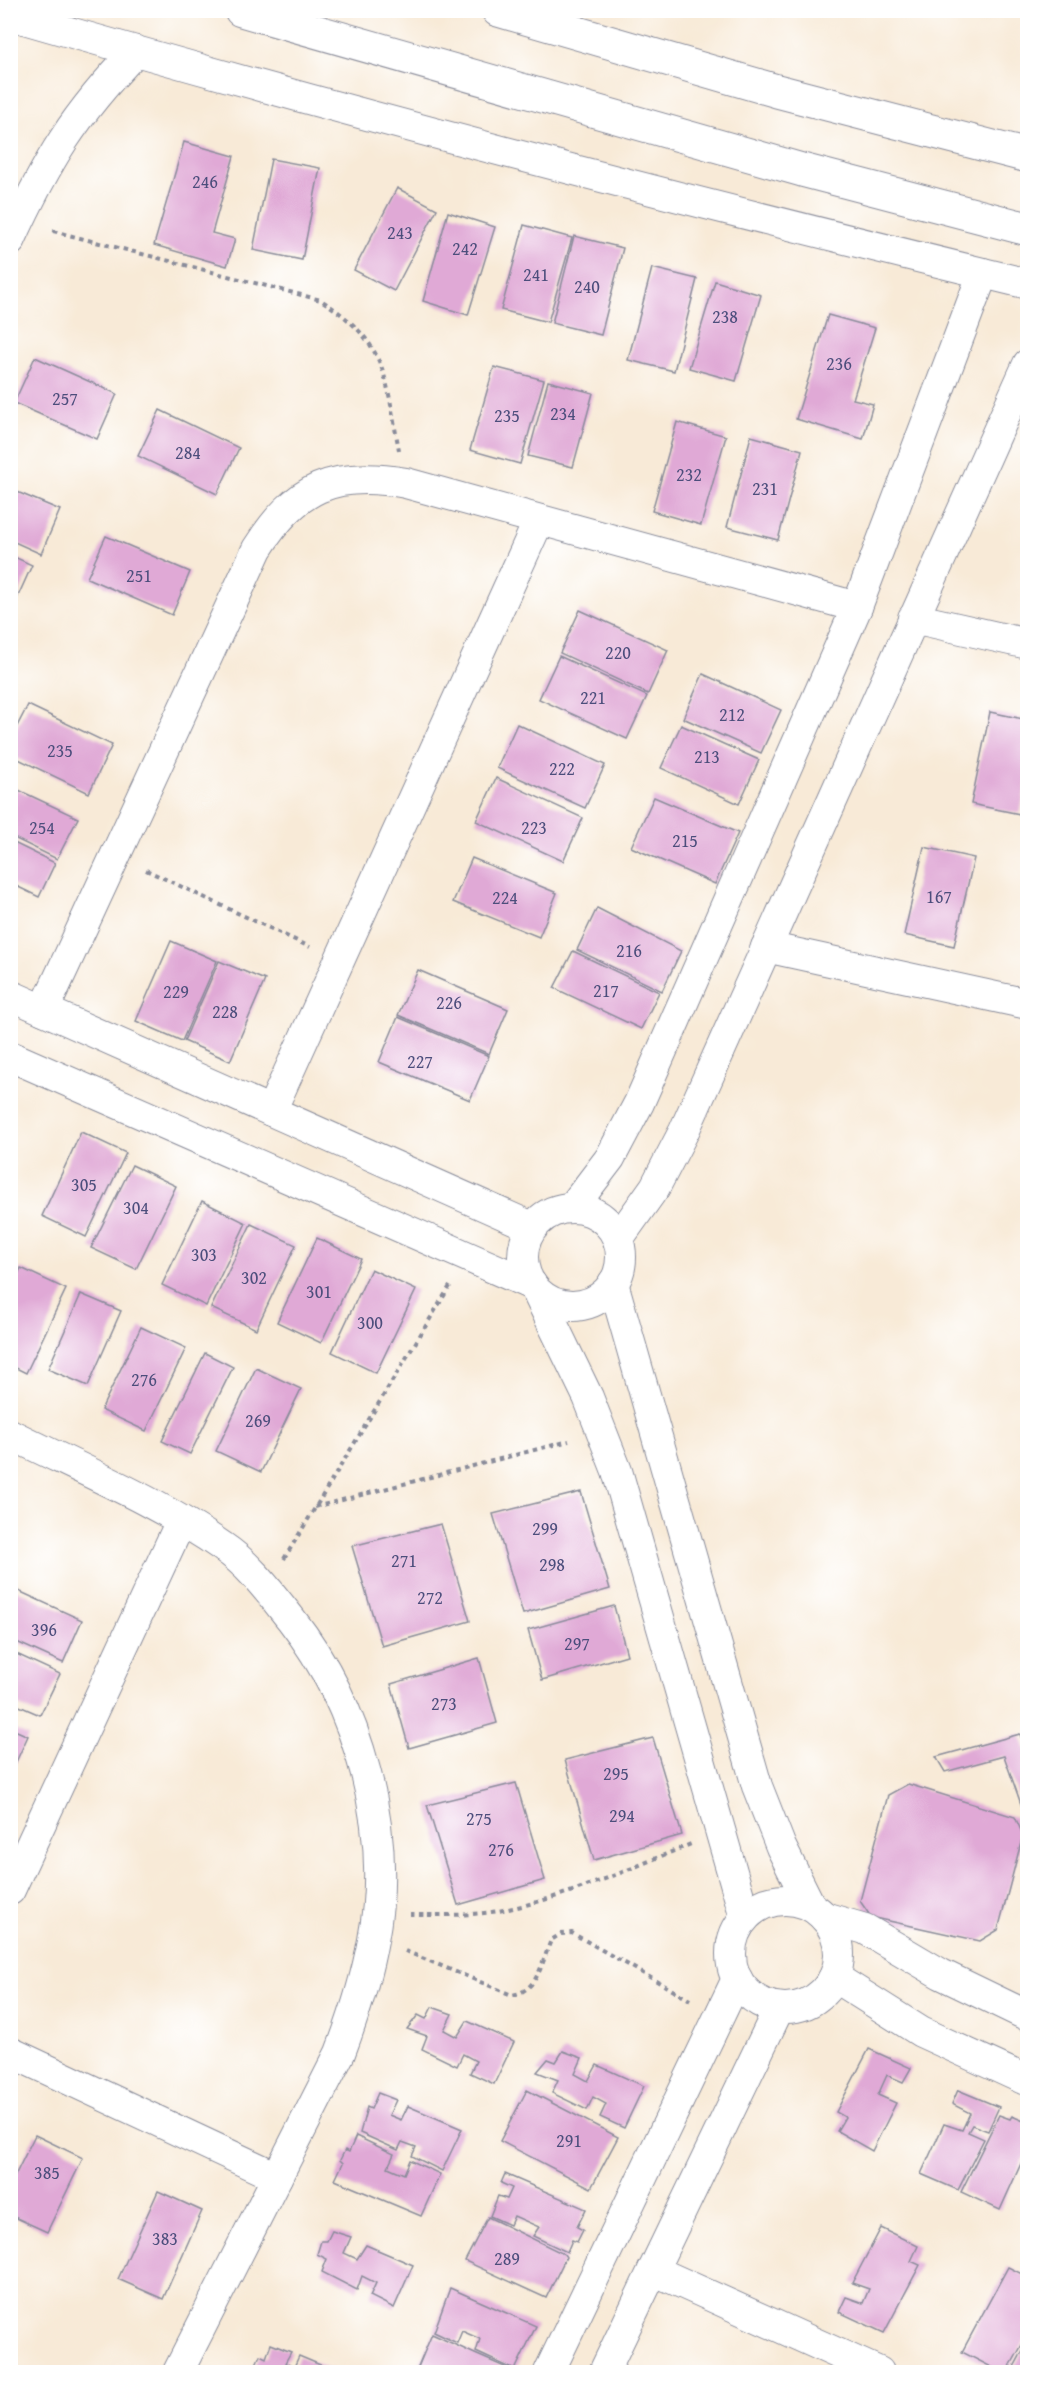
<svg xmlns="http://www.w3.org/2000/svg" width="1038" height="2383" viewBox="0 0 1038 2383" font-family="'Gentium Book Plus',serif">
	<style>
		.building { fill: #e0a9d6 }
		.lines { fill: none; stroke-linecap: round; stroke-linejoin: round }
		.minor-casing { stroke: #8a8c9a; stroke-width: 32 }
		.tertiary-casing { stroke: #8a8c9a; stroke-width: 35 }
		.path { stroke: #8a8c9a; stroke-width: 4; stroke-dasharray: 4.5 4.5; stroke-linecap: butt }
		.minor { stroke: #fff; stroke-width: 30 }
		.tertiary { stroke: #fff; stroke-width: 33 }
		.labels { text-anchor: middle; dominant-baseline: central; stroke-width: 6; stroke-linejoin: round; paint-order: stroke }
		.number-label { font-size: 18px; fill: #4c4e7c }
	</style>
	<rect width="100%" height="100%" fill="#fff"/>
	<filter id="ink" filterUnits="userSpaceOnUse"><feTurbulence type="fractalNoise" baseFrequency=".0167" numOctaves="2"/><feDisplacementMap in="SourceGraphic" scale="12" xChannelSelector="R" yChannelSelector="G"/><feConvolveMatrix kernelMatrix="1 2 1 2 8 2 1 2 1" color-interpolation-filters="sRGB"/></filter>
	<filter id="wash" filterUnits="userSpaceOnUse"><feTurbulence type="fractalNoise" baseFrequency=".008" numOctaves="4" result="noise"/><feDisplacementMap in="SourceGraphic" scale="24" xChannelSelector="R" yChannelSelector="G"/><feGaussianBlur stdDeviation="1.35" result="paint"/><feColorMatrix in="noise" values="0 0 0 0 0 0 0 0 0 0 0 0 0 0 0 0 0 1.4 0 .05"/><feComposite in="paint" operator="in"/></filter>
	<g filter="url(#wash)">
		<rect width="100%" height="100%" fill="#f8ead7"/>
		<g id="blocks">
			<g class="building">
				<polygon points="184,142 234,156 212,233 235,239 227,266 154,245"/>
				<polygon points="271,159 320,168 302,260 253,250"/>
				<polygon points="397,188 437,209 394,291 354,270"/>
				<polygon points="448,212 495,227 468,315 423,301"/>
				<polygon points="524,225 572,238 548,322 501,310"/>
				<polygon points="574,236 623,248 601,335 552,323"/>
				<polygon points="652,268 697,279 674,371 628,360"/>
				<polygon points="715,281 761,295 736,381 689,368"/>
				<polygon points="828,315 875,328 853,399 873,404 863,439 796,419"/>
				<polygon points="35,357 117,394 97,439 14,403"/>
				<polygon points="494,367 544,380 520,464 470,450"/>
				<polygon points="548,381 593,393 573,467 528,456"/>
				<polygon points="160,410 239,448 217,494 138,456"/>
				<polygon points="677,422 726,436 701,525 652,511"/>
				<polygon points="751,436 802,450 778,540 727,527"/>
				<polygon points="10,489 60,510 41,554 10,540"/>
				<polygon points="106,536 190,572 172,615 87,578"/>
				<polygon points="10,555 32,565 14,605 10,603"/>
				<polygon points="580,610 668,650 648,694 560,653"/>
				<polygon points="559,656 647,696 627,739 539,699"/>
				<polygon points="703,674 781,710 761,753 683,718"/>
				<polygon points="28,705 112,745 89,793 10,755 10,740"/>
				<polygon points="990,712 1028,720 1028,775 1020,814 971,804"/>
				<polygon points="517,724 605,765 585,808 497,768"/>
				<polygon points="681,725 759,760 739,804 661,768"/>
				<polygon points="496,778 583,818 563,861 476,821"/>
				<polygon points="10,786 78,818 57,859 10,836"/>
				<polygon points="654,797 738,833 715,884 631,847"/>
				<polygon points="10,841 55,863 39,897 10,883"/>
				<polygon points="924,847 974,858 954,946 904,935"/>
				<polygon points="472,858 557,893 539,937 453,902"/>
				<polygon points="597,908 681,951 662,991 577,950"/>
				<polygon points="171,941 217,961 182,1041 136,1021"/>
				<polygon points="573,951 659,992 641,1029 554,988"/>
				<polygon points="219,961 265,980 230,1061 184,1041"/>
				<polygon points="418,970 508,1009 489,1054 398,1015"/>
				<polygon points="398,1017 489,1056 470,1100 379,1062"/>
				<polygon points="81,1132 126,1153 86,1237 42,1216"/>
				<polygon points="132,1165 176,1186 136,1269 91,1248"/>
				<polygon points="202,1201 246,1223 206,1306 162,1285"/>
				<polygon points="251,1224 296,1245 256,1329 211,1308"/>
				<polygon points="317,1238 361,1259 321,1343 277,1322"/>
				<polygon points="21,1268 66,1289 26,1373 10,1365 10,1291"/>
				<polygon points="371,1269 416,1290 376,1373 332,1352"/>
				<polygon points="81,1294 121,1311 88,1386 48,1369"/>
				<polygon points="141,1327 186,1348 146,1431 101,1410"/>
				<polygon points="205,1353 233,1367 190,1454 162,1441"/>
				<polygon points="256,1368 301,1389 261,1472 216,1451"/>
				<polygon points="581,1492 610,1589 523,1614 493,1514"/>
				<polygon points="441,1524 470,1621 382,1646 352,1546"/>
				<polygon points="10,1587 82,1620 63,1663 10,1639"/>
				<polygon points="614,1606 627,1655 542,1680 528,1630"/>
				<polygon points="10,1651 60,1674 40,1715 10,1702"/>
				<polygon points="479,1658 497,1723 409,1748 391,1684"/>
				<polygon points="10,1728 28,1736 10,1775"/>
				<polygon points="1020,1734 1028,1755 1027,1821 1004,1756 945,1772 936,1757"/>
				<polygon points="653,1738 682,1835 594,1860 565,1760"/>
				<polygon points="516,1783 545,1880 458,1905 427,1805"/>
				<polygon points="908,1784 1015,1817 1023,1835 998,1930 980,1941 871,1917 860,1901 888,1795"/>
				<polygon points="432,2007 452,2014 444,2030 457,2037 467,2021 514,2042 494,2084 470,2073 476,2061 463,2054 457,2066 422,2049 427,2036 407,2029 418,2015 426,2019"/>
				<polygon points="869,2049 911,2068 903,2082 887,2075 878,2095 896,2103 872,2151 837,2131 845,2117 836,2112"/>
				<polygon points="563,2051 582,2058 575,2074 588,2081 597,2065 644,2086 624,2128 600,2117 606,2104 593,2097 587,2110 552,2093 558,2080 537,2072 548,2059 556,2062"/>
				<polygon points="527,2090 618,2137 591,2188 500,2141"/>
				<polygon points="958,2090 999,2107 988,2131 972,2125 968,2132 984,2139 958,2190 921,2174 944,2124 962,2130 970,2113 952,2104"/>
				<polygon points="378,2093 396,2100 389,2115 401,2120 408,2106 462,2129 442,2171 412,2156 416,2147 402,2142 398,2150 360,2133 367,2107 371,2109"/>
				<polygon points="999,2115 1010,2119 1012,2116 1026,2122 1025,2127 1028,2128 1028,2158 1024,2157 1000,2210 961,2192"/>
				<polygon points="35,2135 83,2158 47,2232 10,2215 10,2186"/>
				<polygon points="356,2136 394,2154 388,2167 404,2174 410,2160 440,2174 421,2216 335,2180 343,2163 340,2160 345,2150 349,2152"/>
				<polygon points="505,2174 586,2209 577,2227 583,2230 577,2242 572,2240 567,2252 533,2236 539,2227 514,2216 510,2225 490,2216 498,2196 507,2199 512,2188 501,2183"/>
				<polygon points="158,2191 202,2211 163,2299 118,2279"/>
				<polygon points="488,2217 564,2254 566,2257 546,2298 465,2261"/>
				<polygon points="881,2228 918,2246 911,2261 920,2265 884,2333 839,2312 846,2297 863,2303 869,2289 852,2283"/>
				<polygon points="332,2231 351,2237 344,2253 357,2259 366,2245 413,2265 394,2308 370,2296 376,2283 362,2276 357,2290 322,2272 327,2259 317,2254 321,2241 327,2241"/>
				<polygon points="1008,2267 1028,2277 1028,2334 1007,2372 1001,2372 962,2352"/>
				<polygon points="450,2288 536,2326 515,2370 476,2352 480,2339 462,2331 457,2343 434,2332"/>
				<polygon points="432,2334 475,2354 516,2372 416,2372"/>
				<polygon points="1028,2341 1028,2372 1020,2372 1013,2369"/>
				<polygon points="271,2344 291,2352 285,2363 294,2367 299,2356 337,2372 259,2372 254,2369 260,2355 266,2358"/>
			</g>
		</g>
	</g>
	<g filter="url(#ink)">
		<use href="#blocks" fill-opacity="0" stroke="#8a8c9a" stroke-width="1.5"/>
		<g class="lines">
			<defs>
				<g id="minor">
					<path d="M 10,15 C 348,113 686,201 1028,284"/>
					<path d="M 10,241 C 47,160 74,115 136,51"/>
					<polyline points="913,618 1028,644"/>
					<polyline points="766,947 1028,1004"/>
					<polyline points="10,995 532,1227"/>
					<path d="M 44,1010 L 257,549 C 296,487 333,470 406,483 L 857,607"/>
					<polyline points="10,1056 532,1285"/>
					<polyline points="271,1111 539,520"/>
					<polyline points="572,1208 610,1158 639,1103 857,607 983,273"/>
					<circle cx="572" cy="1257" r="49"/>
					<polyline points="618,1239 655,1187 684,1131 1028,364"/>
					<polyline points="613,1283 757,1786 781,1847 810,1905"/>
					<polyline points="539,1296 588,1397 617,1471 745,1917"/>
					<path d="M 10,1434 C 80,1469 159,1502 223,1547 C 250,1565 271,1594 291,1619 C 359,1706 394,1831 373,1940 C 366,1979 354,2016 340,2053 L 178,2372"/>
					<polyline points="10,1890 181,1521"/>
					<circle cx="785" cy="1954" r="54"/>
					<polyline points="824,1917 865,1929 941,1974 1028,2016"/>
					<polyline points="834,1977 921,2032 1028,2081"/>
					<polyline points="10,2052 277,2177"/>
					<polyline points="653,2270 879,2372"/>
					<polyline points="549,2372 737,1979"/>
					<polyline points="604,2372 779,2008"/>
				</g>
				<g id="tertiary">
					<polyline points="241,10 802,170 1028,229"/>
					<polyline points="498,10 777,91 1028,156"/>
				</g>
			</defs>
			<use href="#minor" class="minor-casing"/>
			<use href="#tertiary" class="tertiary-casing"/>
			<g class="path">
				<path d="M 53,231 L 321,300 C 389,344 385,377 399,450"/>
				<polyline points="146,870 310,947"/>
				<polyline points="315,1507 569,1441"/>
				<polyline points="284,1559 450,1286"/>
				<path d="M 410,1915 C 439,1915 469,1916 498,1911 C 565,1899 628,1869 691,1844"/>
				<path d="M 405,1951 L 512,1995 C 538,1991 542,1962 551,1940 L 561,1934 L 572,1933 L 690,2000"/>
			</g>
			<use href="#minor" class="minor"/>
			<use href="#tertiary" class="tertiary"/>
		</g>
	</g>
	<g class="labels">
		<g class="number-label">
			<text x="205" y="181">246</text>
			<text x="400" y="232">243</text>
			<text x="465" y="248">242</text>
			<text x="536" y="274">241</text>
			<text x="587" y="286">240</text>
			<text x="725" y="316">238</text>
			<text x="839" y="363">236</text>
			<text x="65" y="398">257</text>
			<text x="563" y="413">234</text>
			<text x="507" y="415">235</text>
			<text x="188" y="452">284</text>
			<text x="689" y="474">232</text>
			<text x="765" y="488">231</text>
			<text x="139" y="575">251</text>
			<text x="618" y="652">220</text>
			<text x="593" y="697">221</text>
			<text x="732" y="714">212</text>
			<text x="60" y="750">235</text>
			<text x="707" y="756">213</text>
			<text x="562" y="768">222</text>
			<text x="42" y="827">254</text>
			<text x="534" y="827">223</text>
			<text x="685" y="840">215</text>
			<text x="939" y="896">167</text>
			<text x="505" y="897">224</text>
			<text x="629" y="950">216</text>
			<text x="606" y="990">217</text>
			<text x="176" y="991">229</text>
			<text x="449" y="1002">226</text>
			<text x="225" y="1011">228</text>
			<text x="420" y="1061">227</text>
			<text x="84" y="1184">305</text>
			<text x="136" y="1207">304</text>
			<text x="204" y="1254">303</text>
			<text x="254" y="1277">302</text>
			<text x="319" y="1291">301</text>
			<text x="370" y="1322">300</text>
			<text x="144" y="1379">276</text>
			<text x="258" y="1420">269</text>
			<text x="545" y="1528">299</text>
			<text x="404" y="1560">271</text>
			<text x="552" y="1564">298</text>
			<text x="430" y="1597">272</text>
			<text x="44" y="1629">396</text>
			<text x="577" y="1643">297</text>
			<text x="444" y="1703">273</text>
			<text x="616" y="1773">295</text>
			<text x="622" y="1815">294</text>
			<text x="479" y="1818">275</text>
			<text x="501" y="1849">276</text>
			<text x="569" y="2140">291</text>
			<text x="47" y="2172">385</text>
			<text x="165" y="2238">383</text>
			<text x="507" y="2258">289</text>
		</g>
	</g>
	<rect width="1038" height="2383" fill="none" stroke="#fff" stroke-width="36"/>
</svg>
